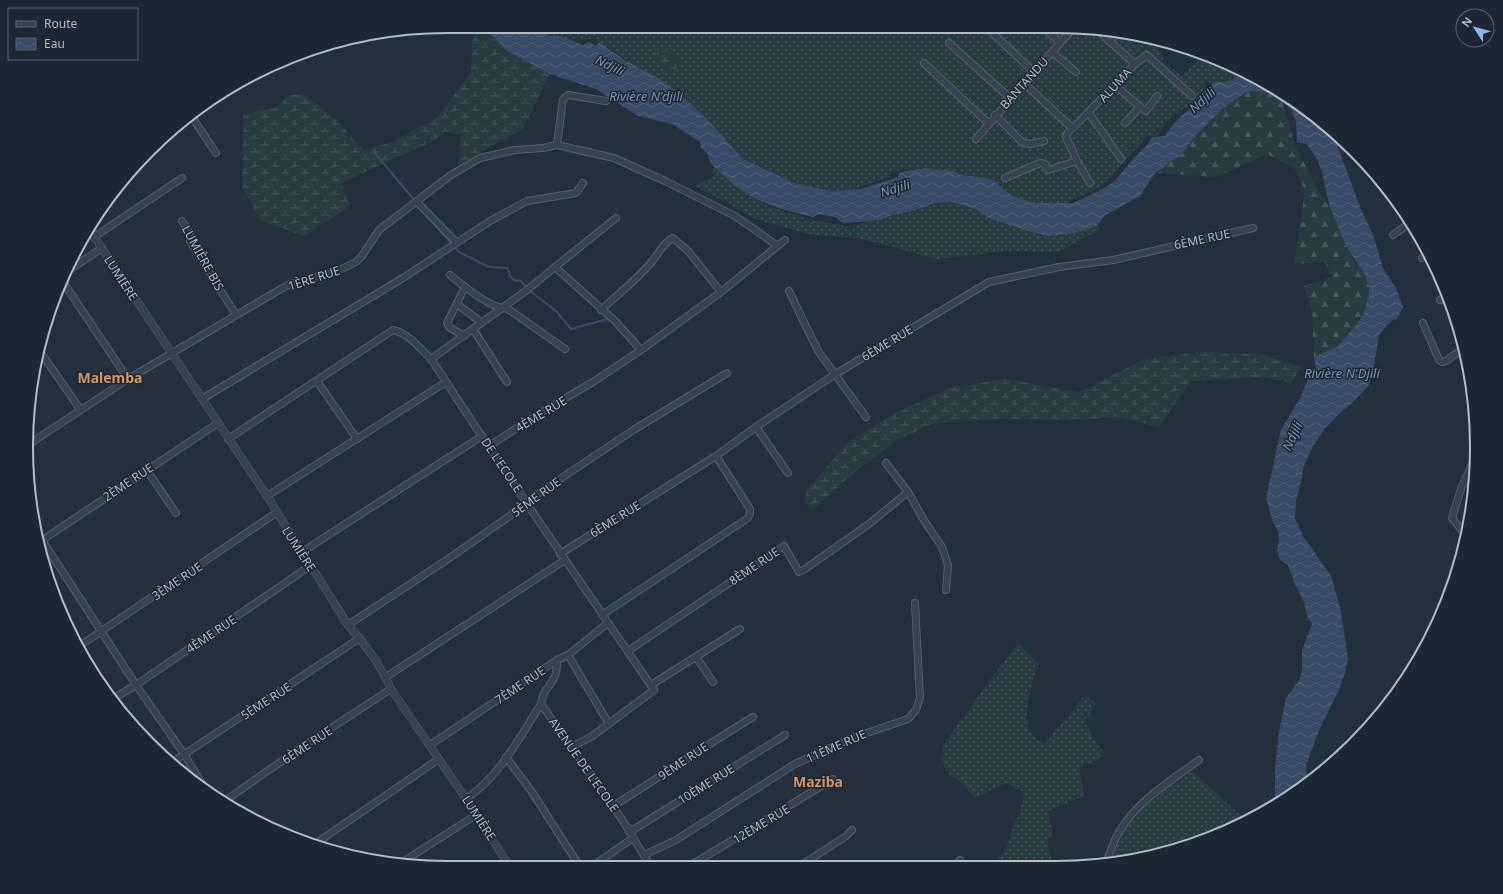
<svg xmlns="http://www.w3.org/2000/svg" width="1503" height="894" viewBox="0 0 1503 894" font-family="'Noto Sans',sans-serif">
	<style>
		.grass { fill: url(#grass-dots) }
		.forest { fill: url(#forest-firs) }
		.wetland { fill: url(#wetland-marsh) }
		.water { fill: url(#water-waves) }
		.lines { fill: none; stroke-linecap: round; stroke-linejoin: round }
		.stream { stroke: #394c67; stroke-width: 2 }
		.minor-casing { stroke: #565f6c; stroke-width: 8 }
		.tertiary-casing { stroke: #565f6c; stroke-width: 8 }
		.minor { stroke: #38414e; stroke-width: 6 }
		.tertiary { stroke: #38414e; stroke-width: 7 }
		.labels { text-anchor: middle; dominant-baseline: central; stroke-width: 3; stroke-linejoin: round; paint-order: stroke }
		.street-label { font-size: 12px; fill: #b4bcc9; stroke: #1d2633 }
		.water-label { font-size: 13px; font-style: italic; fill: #7c92b1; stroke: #1d2633 }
		.quarter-label { font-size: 14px; font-weight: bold; fill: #d59563; stroke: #1d2633 }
		.rim { fill: none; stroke: #b4bcc9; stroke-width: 2 }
	</style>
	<defs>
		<pattern id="grass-dots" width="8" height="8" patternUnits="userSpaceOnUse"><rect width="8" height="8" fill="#263c3f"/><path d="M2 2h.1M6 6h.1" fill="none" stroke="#435659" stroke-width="1.8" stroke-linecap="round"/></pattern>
		<pattern id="forest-firs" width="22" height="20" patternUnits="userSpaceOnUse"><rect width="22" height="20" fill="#263c3f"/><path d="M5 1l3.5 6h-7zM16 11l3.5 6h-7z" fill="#435659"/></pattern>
		<pattern id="wetland-marsh" width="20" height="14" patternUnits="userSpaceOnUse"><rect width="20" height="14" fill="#263c3f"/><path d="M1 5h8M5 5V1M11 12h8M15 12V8" fill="none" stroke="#435659"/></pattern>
		<pattern id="water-waves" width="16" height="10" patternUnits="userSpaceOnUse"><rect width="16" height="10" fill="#394c67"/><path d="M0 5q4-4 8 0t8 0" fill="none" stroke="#53647b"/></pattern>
	</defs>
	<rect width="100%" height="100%" fill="#242f3e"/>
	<g class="grass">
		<path d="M 1084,27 L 1156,41 L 1166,64 L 1182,76 L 1204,55 L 1236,71 L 1243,77 L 1219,84 L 1206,82 L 1205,86 L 1207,92 C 1198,105 1193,103 1181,110 C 1171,117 1164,126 1157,136 L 1145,137 L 1141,144 L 1125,160 L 1108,181 L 1092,191 L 1065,203 L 1025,203 L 927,169 C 915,167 903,169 891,173 L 890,177 L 854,189 L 824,191 L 786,184 L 757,170 L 631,68 L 624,58 L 595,39 L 566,42 L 544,36 L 525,29 Z"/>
		<polygon points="713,167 742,191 770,207 817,221 852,227 867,222 882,220 889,216 919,209 934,203 952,202 976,209 989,218 1006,224 1074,233 1097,226 1100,229 1059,252 1008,251 937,259 859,238 813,235 755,219 695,186 714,176"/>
		<path d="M 1018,643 L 1039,664 C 1032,678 1022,718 1030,732 C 1033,737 1040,741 1044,745 L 1085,695 L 1097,704 L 1085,720 L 1094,740 L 1105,754 L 1098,760 L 1079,768 L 1084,796 L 1048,811 L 1053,836 L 1047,839 L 1048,848 L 1054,867 L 1002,867 L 998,858 L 1006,849 L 1014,823 L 1020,813 L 1024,793 L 1007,783 L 975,798 L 960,781 L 949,774 L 942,762 L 943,745 L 987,684 Z"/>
		<polygon points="1188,768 1246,820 1165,854 1106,863 1118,833 1140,806"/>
	</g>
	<polygon class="forest" points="1259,91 1268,93 1282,100 1295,145 1320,194 1329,204 1346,246 1364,273 1369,286 1369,295 1363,315 1356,325 1338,346 1314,357 1312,311 1304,286 1332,277 1325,262 1294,264 1305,191 1295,169 1267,154 1217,177 1155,173 1181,155 1193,139 1221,110 1246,92"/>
	<g class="wetland">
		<polygon points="473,29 483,29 507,51 550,74 523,129 458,165 461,135 446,132 435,140 341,183 350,206 304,236 260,220 242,187 243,115 276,107 289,95 303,94 339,122 363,150 392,142 438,117 471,72"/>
		<polygon points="656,50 667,51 679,61 678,66 673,72 666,69 655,59"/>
		<polygon points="1200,352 1260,354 1301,367 1291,383 1265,377 1191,381 1159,427 1117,417 1077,420 1003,419 934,423 897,440 855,472 812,510 805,503 806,491 848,442 895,413 950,388 1004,379 1079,392 1145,359"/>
	</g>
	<path class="water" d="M 485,29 L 532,29 L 551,36 L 560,36 L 583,45 L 589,42 L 596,46 L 599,42 L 626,61 L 660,79 L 679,93 L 708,120 L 743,159 L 793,183 L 831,191 L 861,189 L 898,177 L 899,173 L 905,171 L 926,168 L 953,171 L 962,175 L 992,179 L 1009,194 L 1033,203 L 1073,203 L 1099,191 L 1115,181 L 1132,160 L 1148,144 L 1152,137 L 1165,136 C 1171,126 1179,117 1189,110 C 1201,103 1206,105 1214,92 L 1212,86 L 1213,82 L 1227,82 L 1244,74 L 1290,97 L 1332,131 L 1360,207 L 1373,235 L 1383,268 L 1396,288 L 1403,307 L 1397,319 L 1391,321 L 1379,335 L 1373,372 L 1369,385 L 1350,405 L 1341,412 L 1326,427 L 1313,446 L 1303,468 L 1302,478 L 1296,500 L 1295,518 L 1303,536 L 1331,576 L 1341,612 L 1348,659 L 1345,673 L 1338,692 L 1319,730 L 1306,765 L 1308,782 L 1275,805 L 1275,769 L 1279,732 L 1286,698 L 1300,679 L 1302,670 L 1302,650 L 1312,624 L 1307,616 L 1304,602 L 1295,584 L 1288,565 L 1280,560 L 1277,550 L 1279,540 L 1278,531 L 1273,522 L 1266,498 L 1281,430 L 1301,396 L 1310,373 L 1316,368 L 1314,357 L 1338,346 L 1356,325 L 1363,315 L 1369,295 L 1369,286 L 1364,273 L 1346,246 L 1329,204 L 1322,172 L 1317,159 L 1307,144 L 1297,142 L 1296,121 L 1291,110 L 1282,100 L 1268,93 L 1259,91 L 1246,92 L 1221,110 L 1193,139 L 1181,155 L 1155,173 L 1140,196 L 1104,216 L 1097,226 L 1074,233 L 1048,236 L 1024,230 L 989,218 L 976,209 L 952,202 L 934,203 L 919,209 L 889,216 L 882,220 L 846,223 L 841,222 L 835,217 L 819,214 L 813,217 C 789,212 761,204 741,190 C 735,186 730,181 724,176 C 716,169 709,164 707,153 L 701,148 L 700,142 L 672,124 L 638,116 L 596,89 L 550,74 L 507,51 Z"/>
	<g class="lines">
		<g class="stream">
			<polyline points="375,153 415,201"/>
			<polyline points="436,226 459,252 489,267 507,268 509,272 510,276 514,280 521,281 526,287"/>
			<polyline points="529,290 557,312 571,329 608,319"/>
		</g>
		<defs>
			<g id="minor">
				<polyline points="986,27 1034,72"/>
				<polyline points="1043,27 1060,43"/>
				<polyline points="1110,42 1116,33"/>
				<polyline points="949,43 1011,99"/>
				<polyline points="1187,50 1189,48"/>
				<polyline points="1052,52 1076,72"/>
				<polyline points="924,63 988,123"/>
				<polyline points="1135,64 1147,55 1192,96"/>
				<polyline points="1024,83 1072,128 1075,126 1135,64 1096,29"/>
				<polyline points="1115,85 1140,107 1125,123"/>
				<polyline points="1140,107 1146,111 1157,96"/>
				<polyline points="1089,113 1121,159"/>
				<polyline points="190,114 216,153"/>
				<polyline points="995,115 1023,143 1030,144 1044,141"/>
				<polyline points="1072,128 1067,134 1066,137 1077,161 1090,183"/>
				<polyline points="976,139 1074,27"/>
				<polyline points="557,145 563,99 568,95 606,101"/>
				<polyline points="1005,178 1040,163 1045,164 1046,168 1048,170 1077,161"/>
				<polyline points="417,202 457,243"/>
				<polyline points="616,218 555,267 615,321 641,350"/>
				<polyline points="182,221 190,233 190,241 236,315"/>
				<polyline points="1393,235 1411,222"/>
				<polyline points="94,237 182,178"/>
				<polyline points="1422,258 1428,254"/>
				<polyline points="68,271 102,248"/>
				<path d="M 450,275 C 461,284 482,301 496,306 C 502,308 504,307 511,311 L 565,349"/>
				<polyline points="63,282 128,379"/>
				<polyline points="789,291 818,351 866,417"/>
				<polyline points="1440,300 1448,295"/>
				<polyline points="457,304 482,323"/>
				<path d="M 601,310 C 617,295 635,281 649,265 C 657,257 663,242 673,238 L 688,251 L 721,292"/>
				<polyline points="1423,323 1439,360 1442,362 1446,361 1464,348"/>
				<polyline points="473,329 507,382"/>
				<polyline points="464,336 449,327 447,323 465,287"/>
				<polyline points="39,350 80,409"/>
				<polyline points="431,359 527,290 555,267"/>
				<polyline points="317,381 357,439"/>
				<polyline points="202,399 403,278 490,221 527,201 576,193 583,183"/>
				<polyline points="756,427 788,473"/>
				<polyline points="27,436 31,443"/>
				<path d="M 228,439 L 393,330 C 408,333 421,349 431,359 L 506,473 L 654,690 L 591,737 L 571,747"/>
				<polyline points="26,446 128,379 279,290 290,284 337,271 356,262 362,256 379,230 451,175 480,158 515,150 543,148 557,145 614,158 665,181 735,216 778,246"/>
				<polyline points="489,446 540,413 593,382 641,350 721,292 785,240"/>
				<polyline points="886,463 908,492 925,522 942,547 948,565 946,590"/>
				<polyline points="146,469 176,513"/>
				<polyline points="267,496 446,382"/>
				<polyline points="1467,537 1452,518 1461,489 1476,456"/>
				<polyline points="42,540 136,685 184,754 207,792"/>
				<polyline points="38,543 218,423"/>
				<polyline points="302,552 482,436"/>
				<polyline points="560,554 716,456 756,427 834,375 989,282 1059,267 1113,260 1253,228"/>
				<polyline points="602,615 748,518 750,514 750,509 716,456"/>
				<polyline points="348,625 448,559 527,504 533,497 635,429 727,373"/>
				<polyline points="78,647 276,513"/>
				<polyline points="628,651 784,546 799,572 805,569 869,524 908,492"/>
				<polyline points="568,655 609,724"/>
				<polyline points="696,657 713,682"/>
				<polyline points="386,677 565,560"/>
				<polyline points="651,685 740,629"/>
				<polyline points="111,700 136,685 310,566"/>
				<polyline points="541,704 621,818 651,867"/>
				<polyline points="430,745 557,660 568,655 608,623"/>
				<polyline points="506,757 532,792 580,867"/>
				<polyline points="171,763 360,638"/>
				<path d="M 466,799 C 500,776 519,738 541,704 C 543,689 550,688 555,676 C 557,671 557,666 557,660"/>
				<polyline points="223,802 305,745 391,689"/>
				<path d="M 613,806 C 660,777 705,746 753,717"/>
				<polyline points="627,827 633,830 636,828 785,735"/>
				<polyline points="312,846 439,759"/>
				<polyline points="644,855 676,840 795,764 852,738 908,719 916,710 920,698 915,603"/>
				<polyline points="401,863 476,815"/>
				<path d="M 1106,863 C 1110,853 1113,842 1119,832 C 1137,801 1170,781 1199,760"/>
				<polyline points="498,867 506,861"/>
				<polyline points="591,867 633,838"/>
				<polyline points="688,867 833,779"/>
				<polyline points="798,867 845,837 852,830"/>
				<polyline points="953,867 960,860"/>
			</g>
			<path id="tertiary" d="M 89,229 L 267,496 L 348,625 C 365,644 381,666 391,689 L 466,799 L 510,867"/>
		</defs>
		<use href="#minor" class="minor-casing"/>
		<use href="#tertiary" class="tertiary-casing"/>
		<use href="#minor" class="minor"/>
		<use href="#tertiary" class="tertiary"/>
	</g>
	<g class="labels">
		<g class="street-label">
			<text transform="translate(1024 83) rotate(-48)">BANTANDU</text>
			<text transform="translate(1115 85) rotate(-47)">ALUMA</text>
			<text transform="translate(1202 239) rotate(-12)">6ÈME RUE</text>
			<text transform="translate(203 258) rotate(61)">LUMIÈRE BIS</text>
			<text transform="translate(121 278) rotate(57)">LUMIÈRE</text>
			<text transform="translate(314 278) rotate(-18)">1ÈRE RUE</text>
			<text transform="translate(887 343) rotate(-31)">6ÈME RUE</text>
			<text transform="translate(541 414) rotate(-31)">4ÈME RUE</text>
			<text transform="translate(502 465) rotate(56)">DE L'ECOLE</text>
			<text transform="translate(128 482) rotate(-34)">2ÈME RUE</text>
			<text transform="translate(536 497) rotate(-36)">5ÈME RUE</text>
			<text transform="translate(615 519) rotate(-32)">6ÈME RUE</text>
			<text transform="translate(299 549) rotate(57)">LUMIÈRE</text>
			<text transform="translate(754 566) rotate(-34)">8ÈME RUE</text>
			<text transform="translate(177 581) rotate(-34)">3ÈME RUE</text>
			<text transform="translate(211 634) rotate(-34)">4ÈME RUE</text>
			<text transform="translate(520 685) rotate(-34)">7ÈME RUE</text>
			<text transform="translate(266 701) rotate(-33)">5ÈME RUE</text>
			<text transform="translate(307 745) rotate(-34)">6ÈME RUE</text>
			<text transform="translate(836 746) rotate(-24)">11ÈME RUE</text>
			<text transform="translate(683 761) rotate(-34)">9ÈME RUE</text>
			<text transform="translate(584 765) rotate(55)">AVENUE DE L'ECOLE</text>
			<text transform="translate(706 784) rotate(-32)">10ÈME RUE</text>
			<text transform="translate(479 818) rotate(57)">LUMIÈRE</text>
			<text transform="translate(761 824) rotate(-31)">12ÈME RUE</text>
		</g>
		<g class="water-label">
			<text transform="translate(610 65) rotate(26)">Ndjili</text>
			<text x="646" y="96">Rivière N'djili</text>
			<text transform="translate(1202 100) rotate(-42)">Ndjili</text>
			<text transform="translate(895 188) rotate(-17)">Ndjili</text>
			<text x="1342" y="373">Rivière N'Djili</text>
			<text transform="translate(1292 436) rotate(-65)">Ndjili</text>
		</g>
		<g class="quarter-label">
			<text x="110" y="377">Malemba</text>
			<text x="818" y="781">Maziba</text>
		</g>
	</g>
	<path d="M0 0H1503V894H0ZM447 33H1056A414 414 0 0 1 1470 447V447A414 414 0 0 1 1056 861H447A414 414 0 0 1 33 447V447A414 414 0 0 1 447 33Z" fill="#1d2633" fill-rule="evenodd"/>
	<path class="rim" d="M447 33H1056A414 414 0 0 1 1470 447V447A414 414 0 0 1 1056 861H447A414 414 0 0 1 33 447V447A414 414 0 0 1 447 33Z"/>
	<rect x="8" y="8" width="130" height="52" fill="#1d2633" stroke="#59626f"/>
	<rect x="16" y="21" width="20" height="6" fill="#38414e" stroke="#59626f"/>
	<text x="44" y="28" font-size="12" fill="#b4bcc9">Route</text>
	<rect x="16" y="38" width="20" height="12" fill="url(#water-waves)" stroke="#59626f"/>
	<text x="44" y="48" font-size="12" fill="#b4bcc9">Eau</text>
	<g transform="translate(1475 28) rotate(306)"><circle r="19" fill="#1d2633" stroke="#59626f"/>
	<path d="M0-3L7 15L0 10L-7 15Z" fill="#8ab4f8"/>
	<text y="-6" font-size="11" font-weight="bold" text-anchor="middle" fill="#b4bcc9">N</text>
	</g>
</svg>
